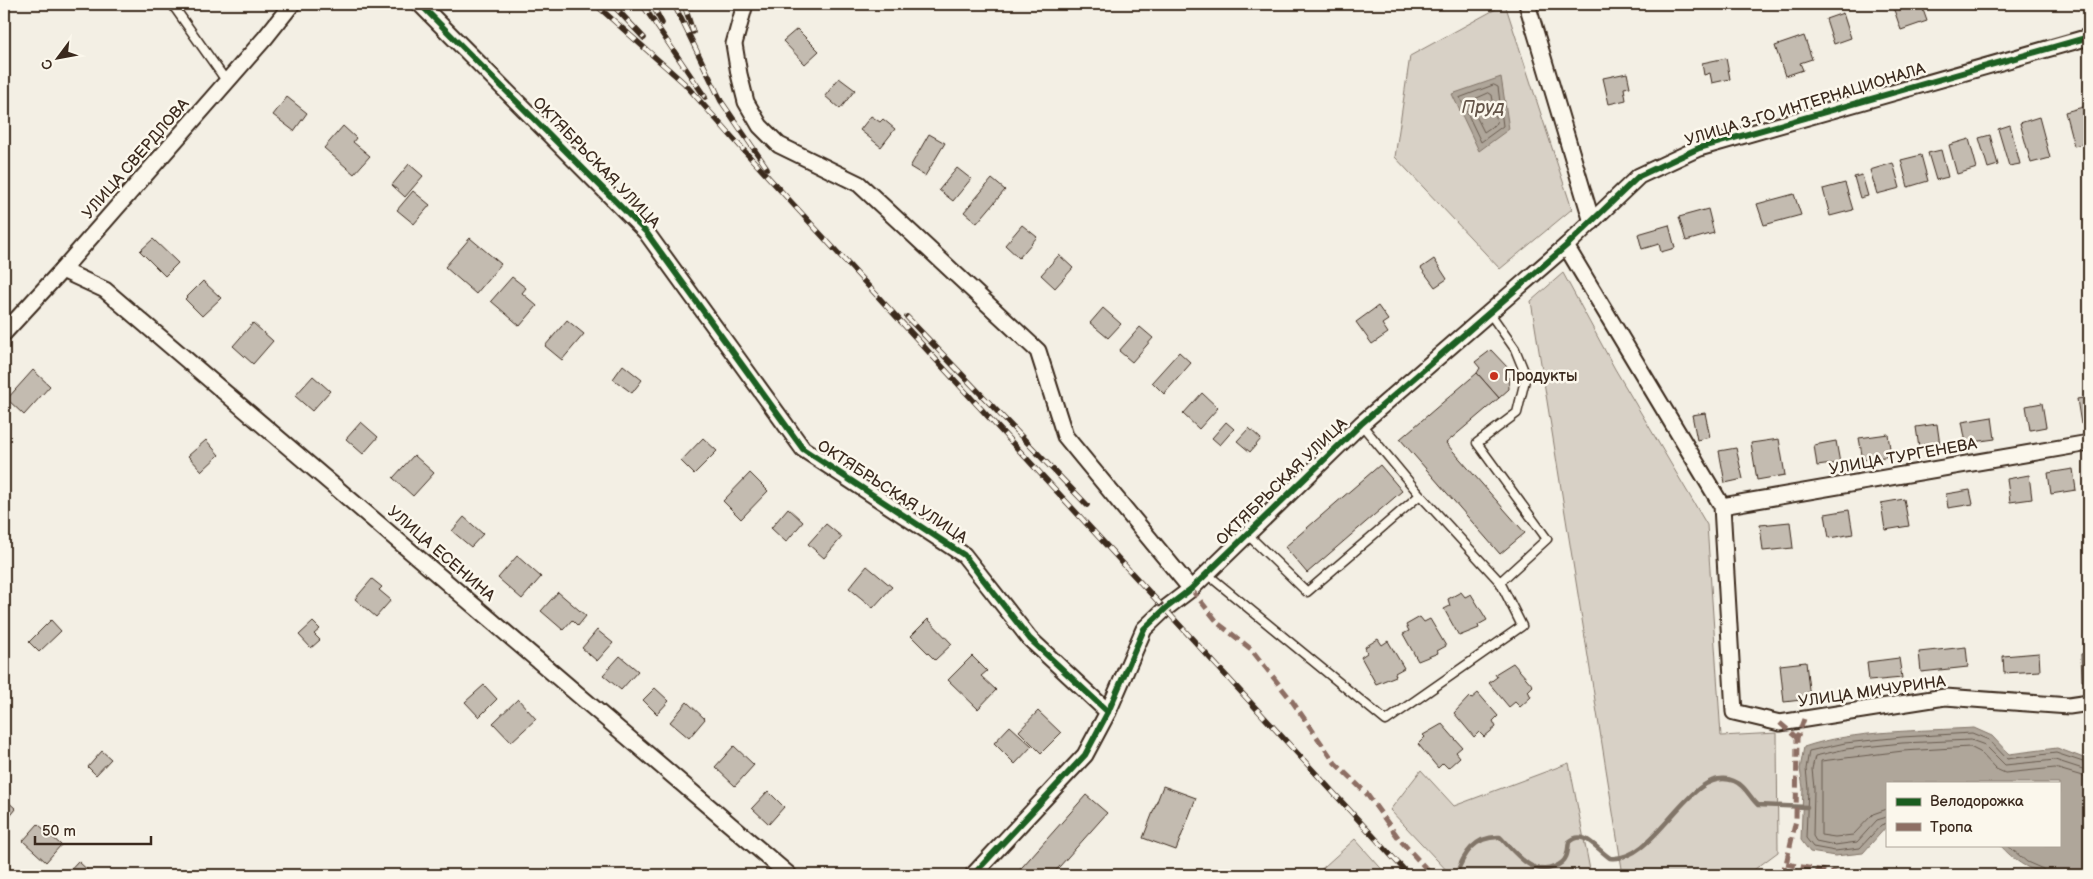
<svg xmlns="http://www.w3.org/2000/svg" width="2093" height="879" viewBox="0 0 2093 879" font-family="'Balsamiq Sans',sans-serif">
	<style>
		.green { fill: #d8d1c6; stroke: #8a7e72 }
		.water { fill: #afa69a; stroke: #817468 }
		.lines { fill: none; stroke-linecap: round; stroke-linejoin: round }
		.shore { stroke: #695c50; stroke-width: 1 }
		.stream { stroke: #817468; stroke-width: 4.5 }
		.building { fill: #c3bbb0; stroke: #3b2a1e }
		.lane-casing { stroke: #3b2a1e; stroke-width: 11 }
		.street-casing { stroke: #3b2a1e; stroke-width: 19 }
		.lane { stroke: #fbf7ec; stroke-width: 8 }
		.street { stroke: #fbf7ec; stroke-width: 15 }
		.rail-casing { stroke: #3b2a1e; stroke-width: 5.5 }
		.rail { stroke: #fbf7ec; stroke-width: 4; stroke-dasharray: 11; stroke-linecap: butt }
		.quiet { stroke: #8d6e63; stroke-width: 5; stroke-dasharray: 10 5; stroke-linecap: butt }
		.cycleway-casing { stroke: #fbf7ec; stroke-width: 9 }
		.cycleway { stroke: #1b5e20; stroke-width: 6 }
		.poi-dot { fill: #c8321e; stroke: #fbf7ec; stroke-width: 2 }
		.labels { text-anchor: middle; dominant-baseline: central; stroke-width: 5; stroke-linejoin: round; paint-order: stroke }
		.street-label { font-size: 16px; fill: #3b2a1e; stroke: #fbf7ec }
		.poi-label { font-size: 16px; fill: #3b2a1e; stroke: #fbf7ec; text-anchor: start }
		.water-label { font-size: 18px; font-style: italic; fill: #645549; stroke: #fbf7ec }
	</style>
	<rect width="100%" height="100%" fill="#f3efe4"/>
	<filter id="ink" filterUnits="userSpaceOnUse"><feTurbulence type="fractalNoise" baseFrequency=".02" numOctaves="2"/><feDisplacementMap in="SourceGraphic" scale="10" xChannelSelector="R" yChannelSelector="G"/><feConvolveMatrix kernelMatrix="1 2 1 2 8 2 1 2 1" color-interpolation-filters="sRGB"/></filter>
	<g filter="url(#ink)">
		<g class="green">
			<polygon points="1505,4 1572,209 1500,269 1395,157 1410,56"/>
			<polygon points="1563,273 1615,369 1707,525 1721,736 1777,733 1778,852 1747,875 1623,875 1531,301"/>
			<polygon points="1569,763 1591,875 1451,875 1390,810 1421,770 1454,806"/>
			<polygon points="1355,839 1387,875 1315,875"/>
		</g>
		<g class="water">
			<polygon points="1501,77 1509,129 1479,151 1452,94"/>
			<path d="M 1974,728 L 1992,736 L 2009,754 L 2057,748 L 2089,760 L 2089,875 C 2049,875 2029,877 2000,845 L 2059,845 L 2059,783 L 1887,783 L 1887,826 L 1863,853 L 1835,856 L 1810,852 L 1801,840 L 1803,788 L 1800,769 L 1804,747 C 1853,730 1922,731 1974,728 Z"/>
		</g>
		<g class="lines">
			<g class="shore">
				<polygon points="1494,85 1498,87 1503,126 1481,142 1460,98"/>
				<polygon points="1489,93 1492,95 1497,123 1484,132 1469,102"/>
				<polyline points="1887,809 1873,814 1853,835 1835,837 1821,835 1821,761 1903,751 1970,747 1980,752 1996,769 2005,773 2055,768 2089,778"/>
				<polyline points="1887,817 1877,820 1857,842 1835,845 1816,841 1813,836 1814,788 1812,769 1815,756 1846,749 1902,743 1971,740 1985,745 2005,765 2055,760 2089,771"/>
				<polyline points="1887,823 1881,825 1860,848 1835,851 1813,847 1806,838 1808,788 1806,769 1809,751 1845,743 1902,737 1972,733 1989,740 2007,759 2056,753 2089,764"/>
				<polyline points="2007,845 2027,862 2043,869 2046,875"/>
			</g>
			<path class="stream" d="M 1456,875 C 1464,854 1474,836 1500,837 C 1514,851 1532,877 1554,867 C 1559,865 1564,862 1566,857 C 1568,853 1568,847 1569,842 C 1584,828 1597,850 1610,858 C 1658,863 1689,763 1734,781 C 1745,785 1750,798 1758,805 L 1807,807"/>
		</g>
		<g class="building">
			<polygon points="1892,4 1921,4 1927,21 1901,30"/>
			<polygon points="1843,13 1851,38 1834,44 1826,19"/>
			<polygon points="797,29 819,51 805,64 783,41"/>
			<polygon points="1804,36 1812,59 1800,63 1803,70 1785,76 1775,46"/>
			<polygon points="1726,58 1730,79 1712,83 1710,73 1704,75 1702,63"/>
			<polygon points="1627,73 1630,87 1624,88 1626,100 1609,104 1603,78"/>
			<polygon points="839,78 855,90 840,109 825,96"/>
			<polygon points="287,97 307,113 294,131 273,115"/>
			<polygon points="2083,107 2089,130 2089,142 2074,146 2065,112"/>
			<polygon points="871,116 880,122 883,119 895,129 881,147 860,130"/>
			<polygon points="2039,117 2050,158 2031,163 2020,123"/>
			<polygon points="2010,125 2020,164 2009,166 1998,129"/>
			<polygon points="343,126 356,138 353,142 370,156 354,174 324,148"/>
			<polygon points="929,134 945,143 925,176 910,167"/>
			<polygon points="1990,135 1998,165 1988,168 1979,138"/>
			<polygon points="1969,139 1977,168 1957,174 1949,145"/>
			<polygon points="1941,150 1948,177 1936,180 1928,153"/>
			<polygon points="1921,155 1928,181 1908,187 1901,160"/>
			<polygon points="1893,163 1900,188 1877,194 1870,170"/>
			<polygon points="409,164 423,176 405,197 392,185"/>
			<polygon points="957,168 971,179 953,201 939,190"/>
			<polygon points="1862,175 1868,196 1860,198 1854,177"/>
			<polygon points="992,179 1005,190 977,223 964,212"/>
			<polygon points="1845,183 1853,210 1830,216 1823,189"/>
			<polygon points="413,191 430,205 414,224 397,210"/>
			<polygon points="1794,194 1801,215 1764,225 1757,204"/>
			<polygon points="1708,209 1714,233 1686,241 1679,217"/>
			<polygon points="1022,225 1037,237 1019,258 1005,245"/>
			<polygon points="1669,225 1675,248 1661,252 1659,244 1642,249 1638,234"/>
			<polygon points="470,238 501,264 476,294 445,267"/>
			<polygon points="153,239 178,263 165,276 140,251"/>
			<polygon points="1059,255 1073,268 1055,288 1041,275"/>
			<polygon points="1434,259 1447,279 1435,287 1421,268"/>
			<polygon points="512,277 526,288 522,293 537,306 520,326 491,301"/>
			<polygon points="203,281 221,298 202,316 185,299"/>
			<polygon points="1378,306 1388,320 1382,324 1388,333 1372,344 1356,322"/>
			<polygon points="1103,308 1121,324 1108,338 1090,323"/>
			<polygon points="567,320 584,334 562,360 545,346"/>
			<polygon points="253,323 273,341 253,364 233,346"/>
			<polygon points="1140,327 1153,338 1132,362 1119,351"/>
			<polygon points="1491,350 1508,368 1509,389 1499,398 1477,373 1480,368 1475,362"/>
			<polygon points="1179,352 1191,363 1164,394 1152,382"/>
			<polygon points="623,365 642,380 632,393 613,379"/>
			<polygon points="33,370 50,386 24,415 7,399"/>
			<polygon points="1477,373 1499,398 1446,443 1525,533 1500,554 1400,439"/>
			<polygon points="313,376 330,391 312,411 295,396"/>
			<polygon points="1202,393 1218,408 1199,429 1183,414"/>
			<polygon points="2089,397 2089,423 2081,424 2077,399"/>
			<polygon points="2042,403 2046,427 2030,430 2026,406"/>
			<polygon points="1705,413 1710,437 1697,440 1692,415"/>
			<polygon points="1992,417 1995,439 1966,443 1962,422"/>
			<polygon points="361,422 378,437 363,454 346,439"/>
			<polygon points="1226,422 1234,429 1220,445 1212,438"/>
			<polygon points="1937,424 1940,445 1919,448 1916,427"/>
			<polygon points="1249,428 1261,439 1250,452 1237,441"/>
			<polygon points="1888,434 1891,456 1863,460 1859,438"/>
			<polygon points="703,438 717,451 694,474 681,461"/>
			<polygon points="1779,439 1785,475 1757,480 1751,443"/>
			<polygon points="206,440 219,455 202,471 188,456"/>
			<polygon points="1836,441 1840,463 1817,466 1814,445"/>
			<polygon points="1736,448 1743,479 1725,483 1719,451"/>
			<polygon points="414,455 434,473 413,496 393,478"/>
			<polygon points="1380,465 1402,491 1307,573 1285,547"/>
			<polygon points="2073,469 2076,490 2051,494 2048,473"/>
			<polygon points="750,473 768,491 741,519 723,501"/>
			<polygon points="2029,475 2032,499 2010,502 2007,479"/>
			<polygon points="1970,490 1973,504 1948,508 1946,494"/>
			<polygon points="1904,499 1909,526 1885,530 1881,503"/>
			<polygon points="788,508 803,522 786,542 771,528"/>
			<polygon points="1849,510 1853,534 1829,538 1825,514"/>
			<polygon points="464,517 483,534 471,547 452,531"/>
			<polygon points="1790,522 1793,548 1763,551 1760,525"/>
			<polygon points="826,524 842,537 824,558 808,544"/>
			<polygon points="517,556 541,577 522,599 498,578"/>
			<polygon points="867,566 892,587 873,608 849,588"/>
			<polygon points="372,579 382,587 379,590 391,600 376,617 355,599"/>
			<polygon points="558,592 586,616 578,626 572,620 563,630 541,611"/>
			<polygon points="1461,592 1465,597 1471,594 1487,620 1478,625 1479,628 1459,636 1444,609 1450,606 1448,599"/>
			<polygon points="1420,617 1424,622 1430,619 1446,646 1437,651 1438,653 1418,661 1403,634 1409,631 1406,625"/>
			<polygon points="928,619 952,644 935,660 911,636"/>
			<polygon points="51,620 61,631 39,652 29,642"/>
			<polygon points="313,622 320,629 314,634 320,640 311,648 299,635"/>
			<polygon points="597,630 613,643 597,661 582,648"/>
			<polygon points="1378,639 1382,645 1388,641 1404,668 1395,673 1396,676 1376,684 1361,657 1367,653 1365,647"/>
			<polygon points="1966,647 1968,667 1921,672 1919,652"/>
			<polygon points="2039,653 2040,671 2004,673 2003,656"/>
			<polygon points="2089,653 2089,681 2082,681 2081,654"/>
			<polygon points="620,656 638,671 621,690 603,675"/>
			<polygon points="972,656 987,671 981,676 996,690 978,709 948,680"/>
			<polygon points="1899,658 1902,678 1869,681 1867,662"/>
			<polygon points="1806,662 1810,699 1784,702 1780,665"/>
			<polygon points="1513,663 1533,686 1528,691 1531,697 1520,707 1515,702 1509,707 1489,683 1497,677 1495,674"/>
			<polygon points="484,685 497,699 479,717 465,702"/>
			<polygon points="655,688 669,701 657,714 643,700"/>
			<polygon points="1478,693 1498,716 1493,721 1496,727 1484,737 1479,732 1474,737 1454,713 1469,697 1471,699"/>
			<polygon points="518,699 536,719 511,742 493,723"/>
			<polygon points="687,702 705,719 689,738 670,722"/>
			<polygon points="1038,711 1061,733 1041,753 1019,731"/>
			<polygon points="1442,724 1462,747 1456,752 1460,757 1448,768 1443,763 1438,768 1418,744 1425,737 1423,735"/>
			<polygon points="1010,726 1032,746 1015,764 994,743"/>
			<polygon points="734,746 754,765 735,786 715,767"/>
			<polygon points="102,751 111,759 96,775 88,767"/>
			<polygon points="1163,786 1196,798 1176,850 1143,838"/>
			<polygon points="768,791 784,807 769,824 752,808"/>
			<polygon points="1086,795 1107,813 1052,875 1015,875"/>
			<polygon points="4,798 16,809 4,824"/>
			<polygon points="38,824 61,845 46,862 23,841"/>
			<polygon points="78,861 93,875 65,875"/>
		</g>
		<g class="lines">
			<defs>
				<g id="lane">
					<polyline points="172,4 227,82"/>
					<polyline points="1361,424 1420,495 1500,582 1547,539 1477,443 1517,413 1526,376 1515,349 1489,312"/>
					<polyline points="1247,534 1307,592 1420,495"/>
					<polyline points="1207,574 1386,721 1522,626 1500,582"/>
				</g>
				<g id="street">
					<polyline points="420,4 646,232 803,449 964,555 1030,639 1108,712"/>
					<polyline points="745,4 734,44 739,74 746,102 760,126 779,145 859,184 1038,351 1065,436 1191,589"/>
					<polyline points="1527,4 1592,222"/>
					<polyline points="1566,246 1722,506 1734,712 1780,723 1945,697 2069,706 2089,703"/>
					<polyline points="62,270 105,290 789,875"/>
					<polyline points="4,333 62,270 265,38 292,4"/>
					<polyline points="1722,506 2089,443"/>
					<polyline points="973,875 1085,755 1108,712 1144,629 1166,608 1191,589 1361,424 1566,246 1639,176 1699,148 2089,37"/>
				</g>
			</defs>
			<use href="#lane" class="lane-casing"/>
			<use href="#street" class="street-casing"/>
			<use href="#lane" class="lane"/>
			<use href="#street" class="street"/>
			<defs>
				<g id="rail">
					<polyline points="595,4 684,83 748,155 1409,875"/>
					<polyline points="612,4 644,38"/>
					<polyline points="642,4 705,97"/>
					<polyline points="652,4 662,23"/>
					<polyline points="674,4 721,101 767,168"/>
					<polyline points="684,4 693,32"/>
					<polyline points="907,317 1087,505"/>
				</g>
			</defs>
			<use href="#rail" class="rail-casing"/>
			<use href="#rail" class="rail"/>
			<g class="quiet">
				<polyline points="1191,589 1219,624 1251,649 1292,701 1335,763 1366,793 1400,840 1432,875"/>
				<polyline points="1780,723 1797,738"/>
				<polyline points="1786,864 1846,875"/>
				<polyline points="1780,875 1786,864 1796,820 1797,738 1804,719"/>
			</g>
			<defs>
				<g id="cycleway">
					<polyline points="420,4 646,232 803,449 964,555 1030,639 1108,712"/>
					<polyline points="973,875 1085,755 1108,712 1144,629 1166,608 1191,589 1361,424 1566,246 1639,176 1699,148 2089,37"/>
				</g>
			</defs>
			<use href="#cycleway" class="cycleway-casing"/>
			<use href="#cycleway" class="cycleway"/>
		</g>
	</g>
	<circle class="poi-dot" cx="1494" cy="376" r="5"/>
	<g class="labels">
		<g class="street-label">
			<text transform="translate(1805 105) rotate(-17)">УЛИЦА 3-ГО ИНТЕРНАЦИОНАЛА</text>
			<text transform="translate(136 159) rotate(-49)">УЛИЦА СВЕРДЛОВА</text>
			<text transform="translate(596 163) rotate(46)">ОКТЯБРЬСКАЯ УЛИЦА</text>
			<text transform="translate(1903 457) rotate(-10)">УЛИЦА ТУРГЕНЕВА</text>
			<text transform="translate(1282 482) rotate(-44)">ОКТЯБРЬСКАЯ УЛИЦА</text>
			<text transform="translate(892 492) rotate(33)">ОКТЯБРЬСКАЯ УЛИЦА</text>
			<text transform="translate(441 554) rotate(41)">УЛИЦА ЕСЕНИНА</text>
			<text transform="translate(1872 692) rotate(-8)">УЛИЦА МИЧУРИНА</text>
		</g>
		<g class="poi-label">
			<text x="1504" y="376">Продукты</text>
		</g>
		<g class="water-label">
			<text x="1483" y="107">Пруд</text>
		</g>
	</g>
	<rect width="2093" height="879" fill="none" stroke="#fbf7ec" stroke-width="20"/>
	<rect x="10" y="10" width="2073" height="859" fill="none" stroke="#3b2a1e" stroke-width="2" filter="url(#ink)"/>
	<rect x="1886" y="782" width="175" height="65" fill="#fbf7ec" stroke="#aea59a"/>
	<rect x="1896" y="798" width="25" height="8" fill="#1b5e20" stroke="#aea59a"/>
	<text x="1930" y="806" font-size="15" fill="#3b2a1e">Велодорожка</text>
	<rect x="1896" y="823" width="25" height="8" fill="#8d6e63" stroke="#aea59a"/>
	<text x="1930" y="832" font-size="15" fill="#3b2a1e">Тропа</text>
	<g transform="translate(58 58) rotate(238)" stroke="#fbf7ec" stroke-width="4" paint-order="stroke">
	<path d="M0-4L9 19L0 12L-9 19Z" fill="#3b2a1e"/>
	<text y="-8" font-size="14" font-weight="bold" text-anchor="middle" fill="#3b2a1e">С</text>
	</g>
	<path d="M35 836v8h116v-8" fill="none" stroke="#3b2a1e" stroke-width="2.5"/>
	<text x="42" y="836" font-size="15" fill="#3b2a1e" stroke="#fbf7ec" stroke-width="4" paint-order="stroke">50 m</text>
</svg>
